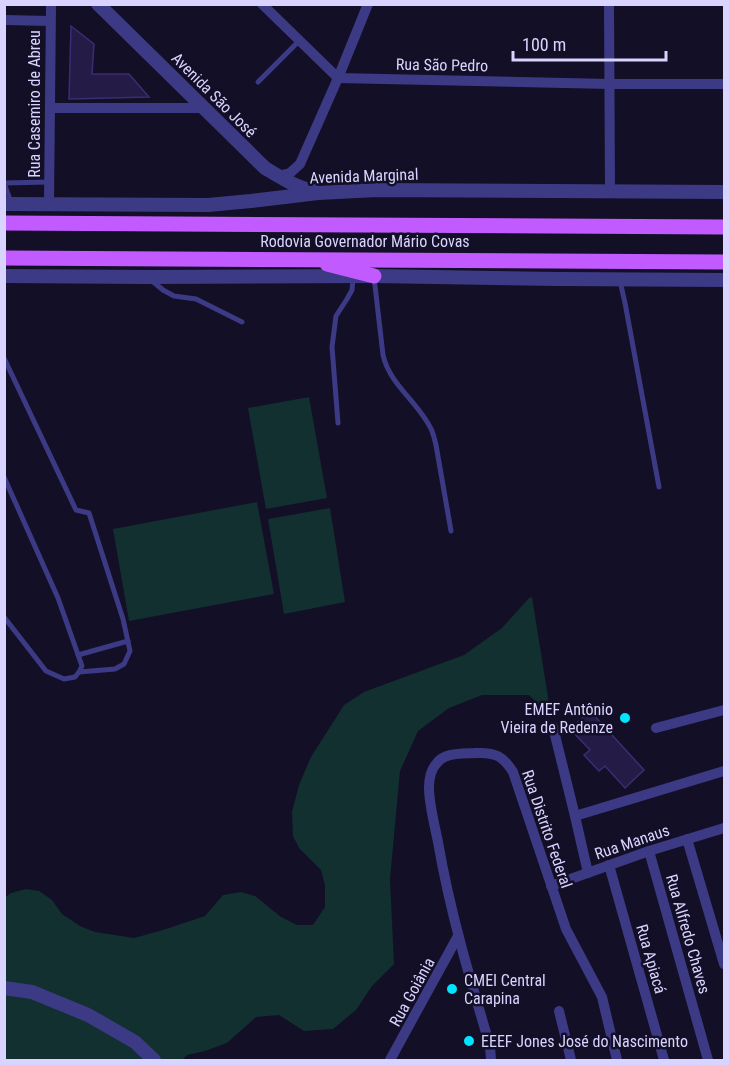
<svg xmlns="http://www.w3.org/2000/svg" width="729" height="1065" viewBox="0 0 729 1065" font-family="'Roboto Condensed',sans-serif">
	<style>
		.green { fill: #12302f }
		.building { fill: #241b47; stroke: #3b2d73; stroke-width: 1.5 }
		.lines { fill: none; stroke-linecap: round; stroke-linejoin: round }
		.service { stroke: #3d3a85; stroke-width: 5 }
		.minor { stroke: #3d3a85; stroke-width: 10 }
		.tertiary { stroke: #3d3a85; stroke-width: 14 }
		.primary { stroke: #c25bff; stroke-width: 15 }
		.poi-dot { fill: #00e5ff; stroke: #130f26; stroke-width: 2 }
		.labels { text-anchor: middle; dominant-baseline: central; stroke-width: 5; stroke-linejoin: round; paint-order: stroke }
		.street-label { font-size: 16px; fill: #d9d4ff; stroke: #130f26 }
		.poi-label { font-size: 16px; fill: #d9d4ff; stroke: #130f26; text-anchor: start }
	</style>
	<rect width="100%" height="100%" fill="#130f26"/>
	<g class="green">
		<polygon points="309,397 327,498 266,509 248,408"/>
		<polygon points="257,502 274,594 129,621 113,529"/>
		<polygon points="330,508 345,602 284,614 268,519"/>
		<polygon points="532,597 551,716 529,695 482,695 449,708 418,731 400,771 390,879 394,964 372,986 356,1010 333,1029 304,1031 279,1015 256,1017 227,1043 205,1051 187,1055 182,1060 5,1060 4,898 11,893 26,889 39,891 52,900 62,914 80,926 95,932 134,938 163,930 205,916 223,895 241,892 255,896 281,917 297,925 313,925 325,907 325,885 321,870 299,848 293,836 292,812 299,785 311,757 344,705 364,692 464,655 502,628 529,598"/>
	</g>
	<g class="building">
		<polygon points="71,26 94,44 92,74 129,74 149,97 69,99"/>
		<polygon points="590,711 644,770 625,788 605,766 599,771 584,755 590,750 570,729"/>
	</g>
	<g class="lines">
		<g class="service">
			<polyline points="258,82 299,41"/>
			<polyline points="4,183 49,182"/>
			<polyline points="4,183 11,202"/>
			<path d="M 374,277 L 383,355 C 390,386 420,403 432,431 C 434,436 435,441 436,445 L 451,531"/>
			<polyline points="151,280 163,290 174,296 196,299 242,322"/>
			<polyline points="620,281 625,303 659,487"/>
			<polyline points="4,358 76,510 89,513 123,619 130,651 124,664 115,669 79,672"/>
			<polyline points="338,423 332,347 336,316 347,299 352,290 353,278"/>
			<polyline points="4,477 58,598 82,666 79,672 75,677 64,679 46,671 4,617"/>
			<polyline points="78,655 128,641"/>
		</g>
		<g class="minor">
			<polyline points="262,4 338,78 610,84 724,84"/>
			<polyline points="609,4 610,191"/>
			<polyline points="4,20 50,21"/>
			<polyline points="50,108 203,108"/>
			<polyline points="278,176 290,173 300,164 338,78 368,4"/>
			<polyline points="49,203 51,4"/>
			<polyline points="553,727 575,816 588,873"/>
			<polyline points="656,728 724,710"/>
			<polyline points="575,816 724,771"/>
			<polyline points="687,839 724,964"/>
			<polyline points="649,851 708,1060"/>
			<polyline points="609,865 664,1060"/>
			<polyline points="551,886 649,851 724,828"/>
			<polyline points="559,1011 571,1060"/>
			<polyline points="390,1060 458,936"/>
			<path d="M 491,1060 L 490,1046 C 470,979 450,912 438,842 C 435,827 429,804 429,788 C 429,780 431,769 437,763 C 445,752 464,754 476,753 C 495,752 503,756 513,772 L 566,929 L 602,997 L 617,1060"/>
		</g>
		<g class="tertiary">
			<path d="M 98,4 L 265,168 C 280,177 295,187 314,191"/>
			<polyline points="4,204 208,205 251,201 318,193 377,190 724,192"/>
			<polyline points="4,276 147,277 374,276 560,279 724,280"/>
			<polyline points="4,988 32,992 88,1015 135,1042 154,1060"/>
		</g>
		<g class="primary">
			<polyline points="4,223 724,227"/>
			<polyline points="4,258 724,262"/>
			<polyline points="327,264 374,276"/>
		</g>
	</g>
	<g class="poi-dot">
		<circle cx="625" cy="718" r="6"/>
		<circle cx="452" cy="989" r="6"/>
		<circle cx="469" cy="1041" r="6"/>
	</g>
	<g class="labels">
		<g class="street-label">
			<text transform="translate(442 65) rotate(1)">Rua São Pedro</text>
			<text transform="translate(214 95) rotate(45)">Avenida São José</text>
			<text transform="translate(34 104) rotate(-90)">Rua Casemiro de Abreu</text>
			<text transform="translate(364 176) rotate(-2)">Avenida Marginal</text>
			<text x="365" y="241">Rodovia Governador Mário Covas</text>
			<text transform="translate(547 829) rotate(71)">Rua Distrito Federal</text>
			<text transform="translate(632 842) rotate(-19)">Rua Manaus</text>
			<text transform="translate(688 934) rotate(74)">Rua Alfredo Chaves</text>
			<text transform="translate(651 959) rotate(74)">Rua Apiacá</text>
			<text transform="translate(412 992) rotate(-61)">Rua Goiânia</text>
		</g>
		<g class="poi-label">
			<text x="613" y="709" text-anchor="end">EMEF Antônio<tspan x="613" dy="18">Vieira de Redenze</tspan></text>
			<text x="464" y="980">CMEI Central<tspan x="464" dy="18">Carapina</tspan></text>
			<text x="481" y="1041">EEEF Jones José do Nascimento</text>
		</g>
	</g>
	<rect width="729" height="1065" fill="none" stroke="#d9d4ff" stroke-width="12"/>
	<path d="M513 51v9h153v-9" fill="none" stroke="#d9d4ff" stroke-width="3"/>
	<text x="522" y="51" font-size="18" fill="#d9d4ff" stroke="#130f26" stroke-width="4.5" paint-order="stroke">100 m</text>
</svg>
